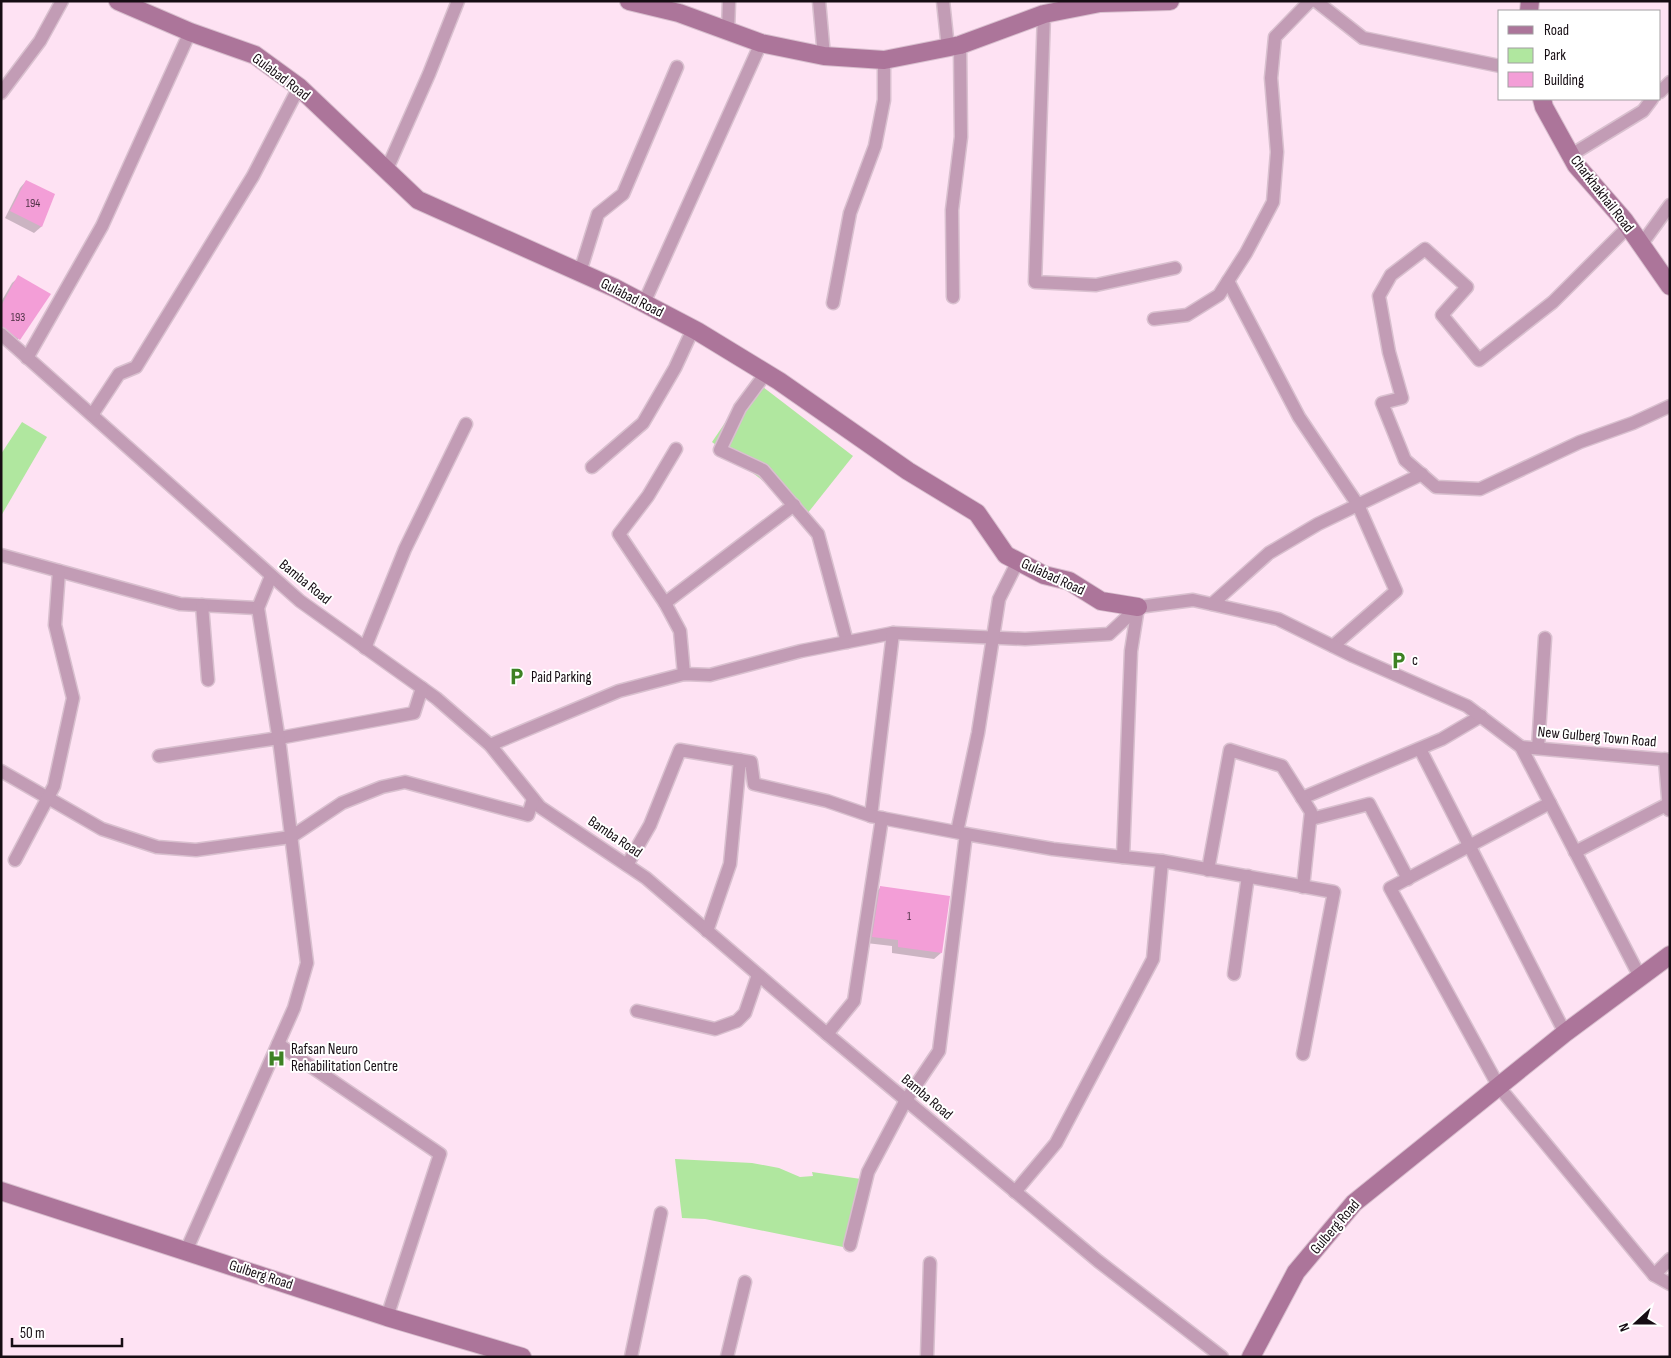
<svg xmlns="http://www.w3.org/2000/svg" width="1671" height="1358" viewBox="0 0 1671 1358" font-family="'Sofia Sans Condensed',sans-serif">
	<style>
		.green { fill: #b0e79f }
		.shadow { fill: #0003 }
		.building { fill: #f39ed7 }
		.lines { fill: none; stroke-linecap: round; stroke-linejoin: round }
		.street-casing { stroke: #d9c0cf; stroke-width: 15 }
		.secondary-casing { stroke: #d9c0cf; stroke-width: 20 }
		.street { stroke: #c29cb5; stroke-width: 12 }
		.secondary { stroke: #ac759a; stroke-width: 18 }
		.labels { text-anchor: middle; dominant-baseline: central; stroke-width: 4; stroke-linejoin: round; paint-order: stroke }
		.number-label { font-size: 12px; fill: #4d3144 }
		.street-label { font-size: 15px; fill: #160d13; stroke: #fff }
		.poi-label { font-size: 15px; fill: #160d13; stroke: #fff; text-anchor: start }
	</style>
	<rect width="100%" height="100%" fill="#fee2f3"/>
	<g class="green">
		<polygon points="754,380 853,456 807,514 712,442"/>
		<polygon points="22,422 47,437 1,516 1,454"/>
		<polygon points="675,1159 752,1163 779,1168 800,1177 813,1176 812,1172 861,1179 848,1248 705,1219 682,1218"/>
	</g>
	<g class="shadow">
		<polygon points="26,181 53,195 41,227 34,233 5,218 20,188"/>
		<polygon points="19,277 49,294 13,346 1,336 1,302 12,283"/>
		<polygon points="880,888 941,953 934,959 892,953 892,946 866,943 874,894"/>
	</g>
	<g class="building">
		<polygon points="26,180 55,194 42,227 10,211"/>
		<polygon points="18,275 51,294 20,340 1,326 1,306"/>
		<polygon points="880,886 950,896 942,953 898,947 898,940 872,937"/>
	</g>
	<g class="lines">
		<defs>
			<g id="street">
				<polyline points="819,1 824,56"/>
				<polyline points="943,1 948,48"/>
				<polyline points="1316,1 1363,38 1500,66"/>
				<polyline points="1044,14 1035,282 1096,285 1175,268"/>
				<polyline points="728,31 729,1"/>
				<polyline points="1660,92 1670,82"/>
				<polyline points="1,93 40,41 62,1"/>
				<polyline points="1571,155 1643,111 1652,99"/>
				<polyline points="387,169 429,74 458,1"/>
				<polyline points="1629,226 1553,302 1479,360 1442,315 1467,287 1425,249 1391,275 1379,296 1389,352 1402,398 1382,403 1405,460 1436,487 1480,489 1580,442 1633,423 1670,406"/>
				<polyline points="1641,245 1670,205"/>
				<polyline points="580,272 598,214 623,194 677,67"/>
				<polyline points="1228,281 1299,417 1358,505 1396,591 1333,646"/>
				<polyline points="953,297 952,210 961,137 960,45"/>
				<polyline points="644,303 761,43"/>
				<polyline points="833,303 850,213 875,146 884,100 884,60"/>
				<polyline points="1154,319 1187,315 1219,295 1246,253 1273,202 1277,152 1271,78 1275,37 1310,1"/>
				<polyline points="1,334 300,601 436,698 490,745 540,807 646,878 827,1034 1098,1261 1222,1357"/>
				<polyline points="27,358 102,226 190,32"/>
				<polyline points="766,373 740,408 720,450 763,470 818,534 847,642"/>
				<polyline points="92,415 119,374 136,367 253,176 299,87"/>
				<polyline points="592,467 643,423 675,368 693,329"/>
				<polyline points="1,555 180,604 258,608"/>
				<polyline points="665,603 619,534 648,496 676,449"/>
				<polyline points="1212,604 1269,553 1318,524 1422,474"/>
				<polyline points="202,605 208,680"/>
				<polyline points="365,648 405,549 466,424"/>
				<polyline points="684,674 680,631 665,603 794,505"/>
				<polyline points="490,745 619,691 684,674 710,675 801,651 893,633 1025,639 1109,634 1138,607"/>
				<polyline points="1521,747 1670,760"/>
				<polyline points="1538,748 1545,638"/>
				<polyline points="1420,749 1565,1033"/>
				<polyline points="159,756 279,738 414,713 422,688"/>
				<polyline points="1665,759 1669,810"/>
				<polyline points="1,771 102,829 157,847 196,850 291,837 342,803 382,787 405,782 528,815 533,799"/>
				<polyline points="1302,798 1442,739 1481,716"/>
				<polyline points="1550,803 1390,888 1499,1087 1654,1275 1670,1284"/>
				<polyline points="871,816 893,633"/>
				<polyline points="1311,819 1369,804 1408,879"/>
				<polyline points="957,832 978,733 999,599 1018,561"/>
				<polyline points="1575,852 1670,803"/>
				<polyline points="15,860 54,786 73,698 55,625 59,571"/>
				<polyline points="627,865 650,825 680,750 751,762 754,784 827,801 871,816 966,834"/>
				<polyline points="1208,870 1230,750 1282,766 1311,812 1303,887"/>
				<polyline points="707,931 730,864 740,760"/>
				<polyline points="1234,974 1248,876"/>
				<polyline points="637,1011 715,1029 737,1021 745,1013 758,975"/>
				<polyline points="827,1034 854,1001 882,818"/>
				<polyline points="278,1044 440,1154 387,1317"/>
				<polyline points="1303,1054 1334,892 1162,861 1123,857 1131,651 1138,607 1193,600 1278,619 1353,656 1467,706 1521,747 1640,977"/>
				<polyline points="1015,1192 1056,1143 1153,959 1162,861"/>
				<polyline points="850,1245 868,1172 906,1100 939,1051 966,834 1053,849 1123,857"/>
				<polyline points="186,1251 294,1008 307,963 280,747 258,608 271,576"/>
				<polyline points="1654,1275 1670,1259"/>
				<polyline points="631,1357 661,1213"/>
				<polyline points="727,1357 745,1282"/>
				<polyline points="927,1357 930,1263"/>
			</g>
			<g id="secondary">
				<polyline points="118,1 190,32 255,55 299,87 418,200 615,288 697,331 779,381 908,471 977,513 1006,555 1044,575 1069,581 1101,601 1138,607"/>
				<polyline points="629,1 679,13 761,43 824,56 884,60 960,45 1044,14 1100,3 1170,1"/>
				<polyline points="1529,11 1530,1"/>
				<polyline points="1542,99 1544,107 1576,165 1624,220 1670,286"/>
				<polyline points="1,1191 387,1317 522,1357"/>
				<polyline points="1251,1357 1296,1272 1354,1203 1565,1033 1670,955"/>
			</g>
		</defs>
		<use href="#street" class="street-casing"/>
		<use href="#secondary" class="secondary-casing"/>
		<use href="#street" class="street"/>
		<use href="#secondary" class="secondary"/>
	</g>
	<defs>
		<symbol id="parking-bare" viewBox="-9 -9 18 18"><path d="M-3.5-5.5H1a3.5 3.5 0 0 1 0 7H-1V5.5H-3.5ZM-1-3.4V-.6H.8a1.4 1.4 0 0 0 0-2.8Z" fill="#3d8124" stroke="#fff" stroke-width="2.5" paint-order="stroke"/></symbol>
		<symbol id="hospital-bare" viewBox="-9 -9 18 18"><path d="M-5-5h3v3.5h4V-5h3V5h-3V1.5h-4V5h-3Z" fill="#3d8124" stroke="#fff" stroke-width="2.5" paint-order="stroke"/></symbol>
	</defs>
	<g fill-rule="evenodd">
		<use href="#parking-bare" x="1386" y="648" width="25" height="25"/>
		<use href="#parking-bare" x="504" y="664" width="25" height="25"/>
		<use href="#hospital-bare" x="264" y="1046" width="25" height="25"/>
	</g>
	<g class="labels">
		<g class="number-label">
			<text x="33" y="203">194</text>
			<text x="18" y="317">193</text>
			<text x="909" y="916">1</text>
		</g>
		<g class="street-label">
			<text transform="translate(281 77) rotate(37)">Gulabad Road</text>
			<text transform="translate(1602 194) rotate(52)">Charkhakhail Road</text>
			<text transform="translate(632 298) rotate(27)">Gulabad Road</text>
			<text transform="translate(1053 577) rotate(25)">Gulabad Road</text>
			<text transform="translate(305 582) rotate(39)">Bamba Road</text>
			<text transform="translate(1597 737) rotate(5)">New Gulberg Town Road</text>
			<text transform="translate(615 837) rotate(34)">Bamba Road</text>
			<text transform="translate(927 1097) rotate(40)">Bamba Road</text>
			<text transform="translate(1335 1227) rotate(-49)">Gulberg Road</text>
			<text transform="translate(261 1275) rotate(18)">Gulberg Road</text>
		</g>
		<g class="poi-label">
			<text x="1412" y="660">c</text>
			<text x="531" y="677">Paid Parking</text>
			<text x="291" y="1049">Rafsan Neuro<tspan x="291" dy="17">Rehabilitation Centre</tspan></text>
		</g>
	</g>
	<rect width="1671" height="1358" fill="none" stroke="#160d13" stroke-width="5"/>
	<rect x="1498" y="10" width="162" height="90" fill="#ffffff" stroke="#a29ea1"/>
	<rect x="1508" y="26" width="25" height="8" fill="#ac759a" stroke="#a29ea1"/>
	<text x="1544" y="35" font-size="15" fill="#160d13">Road</text>
	<rect x="1508" y="48" width="25" height="15" fill="#b0e79f" stroke="#a29ea1"/>
	<text x="1544" y="60" font-size="15" fill="#160d13">Park</text>
	<rect x="1508" y="72" width="25" height="15" fill="#f39ed7" stroke="#a29ea1"/>
	<text x="1544" y="85" font-size="15" fill="#160d13">Building</text>
	<g transform="translate(1636 1323) rotate(249)" stroke="#ffffff" stroke-width="4" paint-order="stroke">
	<path d="M0-4L9 19L0 12L-9 19Z" fill="#160d13"/>
	<text y="-8" font-size="14" font-weight="bold" text-anchor="middle" fill="#160d13">N</text>
	</g>
	<path d="M12 1338v8h110v-8" fill="none" stroke="#160d13" stroke-width="2.5"/>
	<text x="20" y="1338" font-size="15" fill="#160d13" stroke="#ffffff" stroke-width="4" paint-order="stroke">50 m</text>
</svg>
